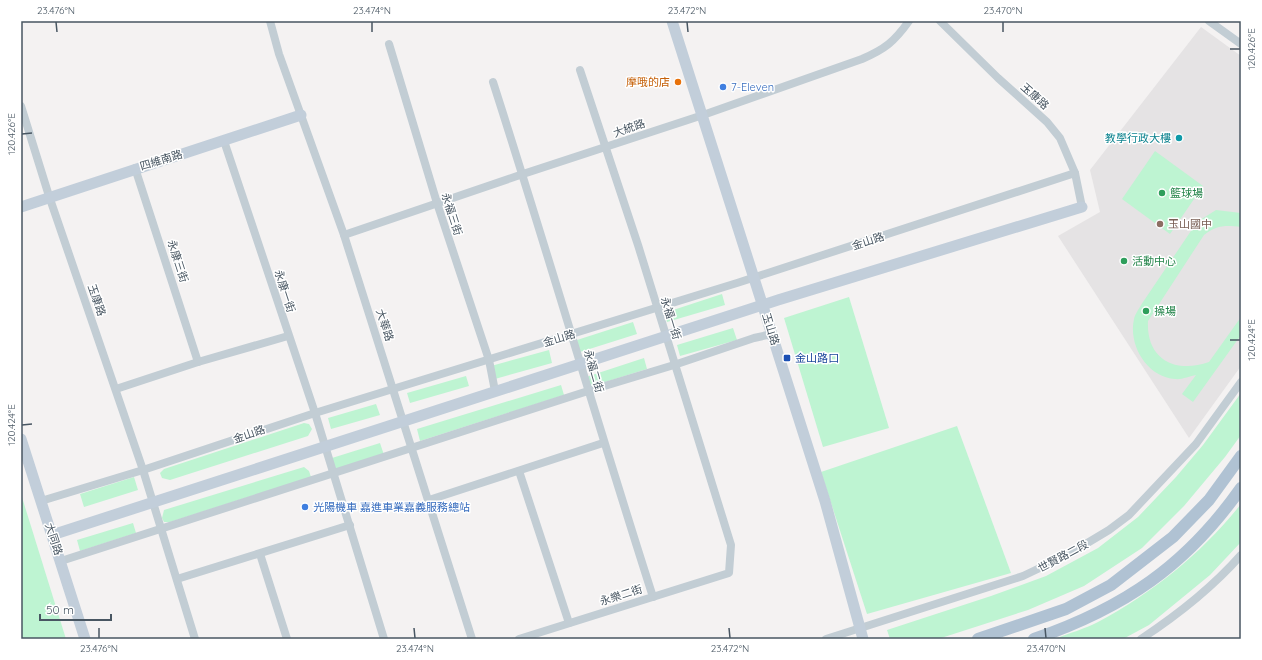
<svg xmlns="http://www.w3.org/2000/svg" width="1262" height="660" viewBox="0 0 1262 660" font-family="Quicksand,'Noto Sans TC',sans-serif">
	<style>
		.education { fill: #e5e3e4 }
		.green { fill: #bef4d2 }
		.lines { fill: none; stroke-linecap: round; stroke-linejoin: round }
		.street { stroke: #c2cdd4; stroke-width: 8 }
		.secondary { stroke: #c2ceda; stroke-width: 11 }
		.primary { stroke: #b0c2d3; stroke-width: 12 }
		.ticks { fill: none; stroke: #485662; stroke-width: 1.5 }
		.food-dot { fill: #e8710a; stroke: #fff; stroke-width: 1.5 }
		.shop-dot { fill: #3f7fe0; stroke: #fff; stroke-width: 1.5 }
		.culture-dot { fill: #0f9aa8; stroke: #fff; stroke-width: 1.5 }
		.leisure-dot { fill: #2e9e5b; stroke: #fff; stroke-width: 1.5 }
		.education-dot { fill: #8d6e63; stroke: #fff; stroke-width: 1.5 }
		.transit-dot { fill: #1a4fb4; stroke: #fff; stroke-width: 1.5 }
		.labels { text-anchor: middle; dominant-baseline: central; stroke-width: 3; stroke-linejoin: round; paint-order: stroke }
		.food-label { font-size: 11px; fill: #c56008; stroke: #fff; text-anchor: end }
		.shop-label { font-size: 11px; fill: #366cbe; stroke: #fff; text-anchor: start }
		.street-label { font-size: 11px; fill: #485662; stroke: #fff }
		.culture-label { font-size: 11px; fill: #0d838f; stroke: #fff; text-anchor: end }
		.leisure-label { font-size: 11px; fill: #27864d; stroke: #fff; text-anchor: start }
		.education-label { font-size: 11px; fill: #785e54; stroke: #fff; text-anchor: start }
		.transit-label { font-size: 11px; fill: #164399; stroke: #fff; text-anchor: start }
		.neatline { fill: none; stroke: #485662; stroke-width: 1.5 }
		.ticks-label { font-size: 10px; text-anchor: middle; fill: #485662 }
	</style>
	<rect width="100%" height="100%" fill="#f4f2f2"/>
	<polygon class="education" points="1201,27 1241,56 1241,366 1189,438 1058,236 1100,212 1090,170"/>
	<g class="green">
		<polygon points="1155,151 1203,186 1170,234 1122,199"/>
		<path d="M 1216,210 L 1241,213 L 1241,227 C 1226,225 1216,225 1204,235 L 1148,321 C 1146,359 1175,374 1209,362 L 1241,317 L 1241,335 L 1193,402 L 1182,394 L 1196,375 C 1190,376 1181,380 1175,379 C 1147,377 1128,345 1134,319 C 1135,314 1139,309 1141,305 L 1197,222 Z"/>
		<polygon points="722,294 725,305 667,322 664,313"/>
		<polygon points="849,297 889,428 823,447 784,318"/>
		<polygon points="633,322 637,334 580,352 577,340"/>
		<polygon points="733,328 737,340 680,356 677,345"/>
		<polygon points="549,350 552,363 495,379 491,366"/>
		<polygon points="644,358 647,369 589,387 586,377"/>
		<polygon points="466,376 469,386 410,403 407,393"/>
		<polygon points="561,385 564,395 420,441 417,429"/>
		<polygon points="1241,393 1241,435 1225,457 1184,506 1142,548 1084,586 1028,610 938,639 890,639 887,630 991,596 1046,576 1098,548 1138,517 1176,477 1203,445"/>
		<polygon points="376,404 380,415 331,429 328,418"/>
		<polygon points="304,423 309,424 312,429 308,436 170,480 162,478 160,473 164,469"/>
		<polygon points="957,426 1011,573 867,614 821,472"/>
		<polygon points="380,443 384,455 335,469 332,458"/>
		<polygon points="304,467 309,471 311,477 170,522 164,522 162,518 164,510"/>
		<polygon points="134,477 138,490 84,507 80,494"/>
		<polygon points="21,494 66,639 21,639"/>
		<path d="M 1241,504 L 1241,542 L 1210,575 L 1149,625 L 1123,639 L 1055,639 C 1069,633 1085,629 1098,622 C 1154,592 1202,553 1241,504 Z"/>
		<polygon points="133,523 136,533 80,551 77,540"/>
	</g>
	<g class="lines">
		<g class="street">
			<polyline points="270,21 279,54 344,235 472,639"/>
			<polyline points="940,21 998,78 1047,122 1060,138 1075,173 1082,207"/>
			<polyline points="1209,21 1241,44"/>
			<polyline points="389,44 437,203 489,360 495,391"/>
			<path d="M 493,82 C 548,253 598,426 653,597"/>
			<polyline points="21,106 49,196 143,470 195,639"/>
			<polyline points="224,141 315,413 384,639"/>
			<polyline points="135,168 198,362"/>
			<path d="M 344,235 L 523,174 L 703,115 L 862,59 C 885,49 894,42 909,21"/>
			<polyline points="116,389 198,362 288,336"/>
			<polyline points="519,471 569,623"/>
			<polyline points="429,500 603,443"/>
			<polyline points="41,501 143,470 315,413 737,283 1075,173"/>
			<polyline points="260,554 287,639"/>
			<polyline points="61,561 588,391 674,365 754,338 772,334"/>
			<polyline points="177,579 350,525"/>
			<polyline points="519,639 729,573 731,545 638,245 580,70"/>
			<polyline points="826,639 1023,576 1069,554 1109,530 1129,515 1196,444 1241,382"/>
			<path d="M 1141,639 C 1179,614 1211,589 1241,555"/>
		</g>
		<g class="secondary">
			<polyline points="672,21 825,501 863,639"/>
			<polyline points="21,207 301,115"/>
			<polyline points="21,439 85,639"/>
			<polyline points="52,535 778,300 1082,207"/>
		</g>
		<g class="primary">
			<polyline points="978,639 1066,609 1111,585 1173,537 1209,500 1241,456"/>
			<path d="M 1034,639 C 1124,608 1186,566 1241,488"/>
		</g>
	</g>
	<path class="ticks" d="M 56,22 L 57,32M 372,22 L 372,32M 687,22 L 688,32M 1003,22 L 1003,32M 1230,49 L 1240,49M 22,134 L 32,133M 1230,340 L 1240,340M 22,425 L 32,424M 99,628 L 99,638M 414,628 L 415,638M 729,628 L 730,638M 1045,628 L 1046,638"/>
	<circle class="food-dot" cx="678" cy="82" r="4"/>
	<g class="shop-dot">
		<circle cx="723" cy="87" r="4"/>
		<circle cx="305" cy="507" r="4"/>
	</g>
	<circle class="culture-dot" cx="1179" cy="138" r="4"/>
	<g class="leisure-dot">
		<circle cx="1162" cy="193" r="4"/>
		<circle cx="1124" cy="261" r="4"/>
		<circle cx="1146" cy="311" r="4"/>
	</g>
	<circle class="education-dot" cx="1160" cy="224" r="4"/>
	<rect class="transit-dot" x="783" y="354" width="8" height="8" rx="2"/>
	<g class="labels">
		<g class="food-label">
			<text x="670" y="82">摩哦的店</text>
		</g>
		<g class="shop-label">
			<text x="731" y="87">7-Eleven</text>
			<text x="313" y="507">光陽機車 嘉進車業嘉義服務總站</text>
		</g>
		<g class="street-label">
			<text transform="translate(1035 96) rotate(42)">玉康路</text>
			<text transform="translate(629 128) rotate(-19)">大統路</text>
			<text transform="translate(161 160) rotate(-17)">四維南路</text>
			<text transform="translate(452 214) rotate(72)">永福三街</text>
			<text transform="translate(868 241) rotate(-18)">金山路</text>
			<text transform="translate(178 261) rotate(72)">永康三街</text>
			<text transform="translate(285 291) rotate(72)">永康一街</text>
			<text transform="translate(97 300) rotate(71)">玉康路</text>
			<text transform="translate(671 318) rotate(73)">永福一街</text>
			<text transform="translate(385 325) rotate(72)">大華路</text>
			<text transform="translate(771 329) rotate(73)">玉山路</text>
			<text transform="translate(559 338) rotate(-17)">金山路</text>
			<text transform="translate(594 371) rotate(74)">永福二街</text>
			<text transform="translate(249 434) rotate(-19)">金山路</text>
			<text transform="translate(54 539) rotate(72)">大同路</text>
			<text transform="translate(1063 556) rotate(-28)">世賢路二段</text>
			<text transform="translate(621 595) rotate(-18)">永樂二街</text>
		</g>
		<g class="culture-label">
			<text x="1171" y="138">教學行政大樓</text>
		</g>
		<g class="leisure-label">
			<text x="1170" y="193">籃球場</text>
			<text x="1132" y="261">活動中心</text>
			<text x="1154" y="311">操場</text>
		</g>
		<g class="education-label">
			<text x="1168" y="224">玉山國中</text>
		</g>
		<g class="transit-label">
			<text x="795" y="358">金山路口</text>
		</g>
	</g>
	<rect width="1262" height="660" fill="none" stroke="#ffffff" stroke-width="44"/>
	<path d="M40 614v6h71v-6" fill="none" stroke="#485662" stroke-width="2"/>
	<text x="46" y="614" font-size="12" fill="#485662" stroke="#ffffff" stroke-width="3" paint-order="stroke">50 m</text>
	<rect x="22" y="22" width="1218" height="616" class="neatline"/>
	<g class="ticks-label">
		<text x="56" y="14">23.476°N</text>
		<text x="372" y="14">23.474°N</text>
		<text x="687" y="14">23.472°N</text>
		<text x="1003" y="14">23.470°N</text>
		<text transform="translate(1251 49) rotate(-90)" y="4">120.426°E</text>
		<text transform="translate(11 134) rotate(-90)" y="4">120.426°E</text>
		<text transform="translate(1251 340) rotate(-90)" y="4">120.424°E</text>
		<text transform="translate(11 425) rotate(-90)" y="4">120.424°E</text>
		<text x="99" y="652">23.476°N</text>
		<text x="415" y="652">23.474°N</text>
		<text x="730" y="652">23.472°N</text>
		<text x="1046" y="652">23.470°N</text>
	</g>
</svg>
